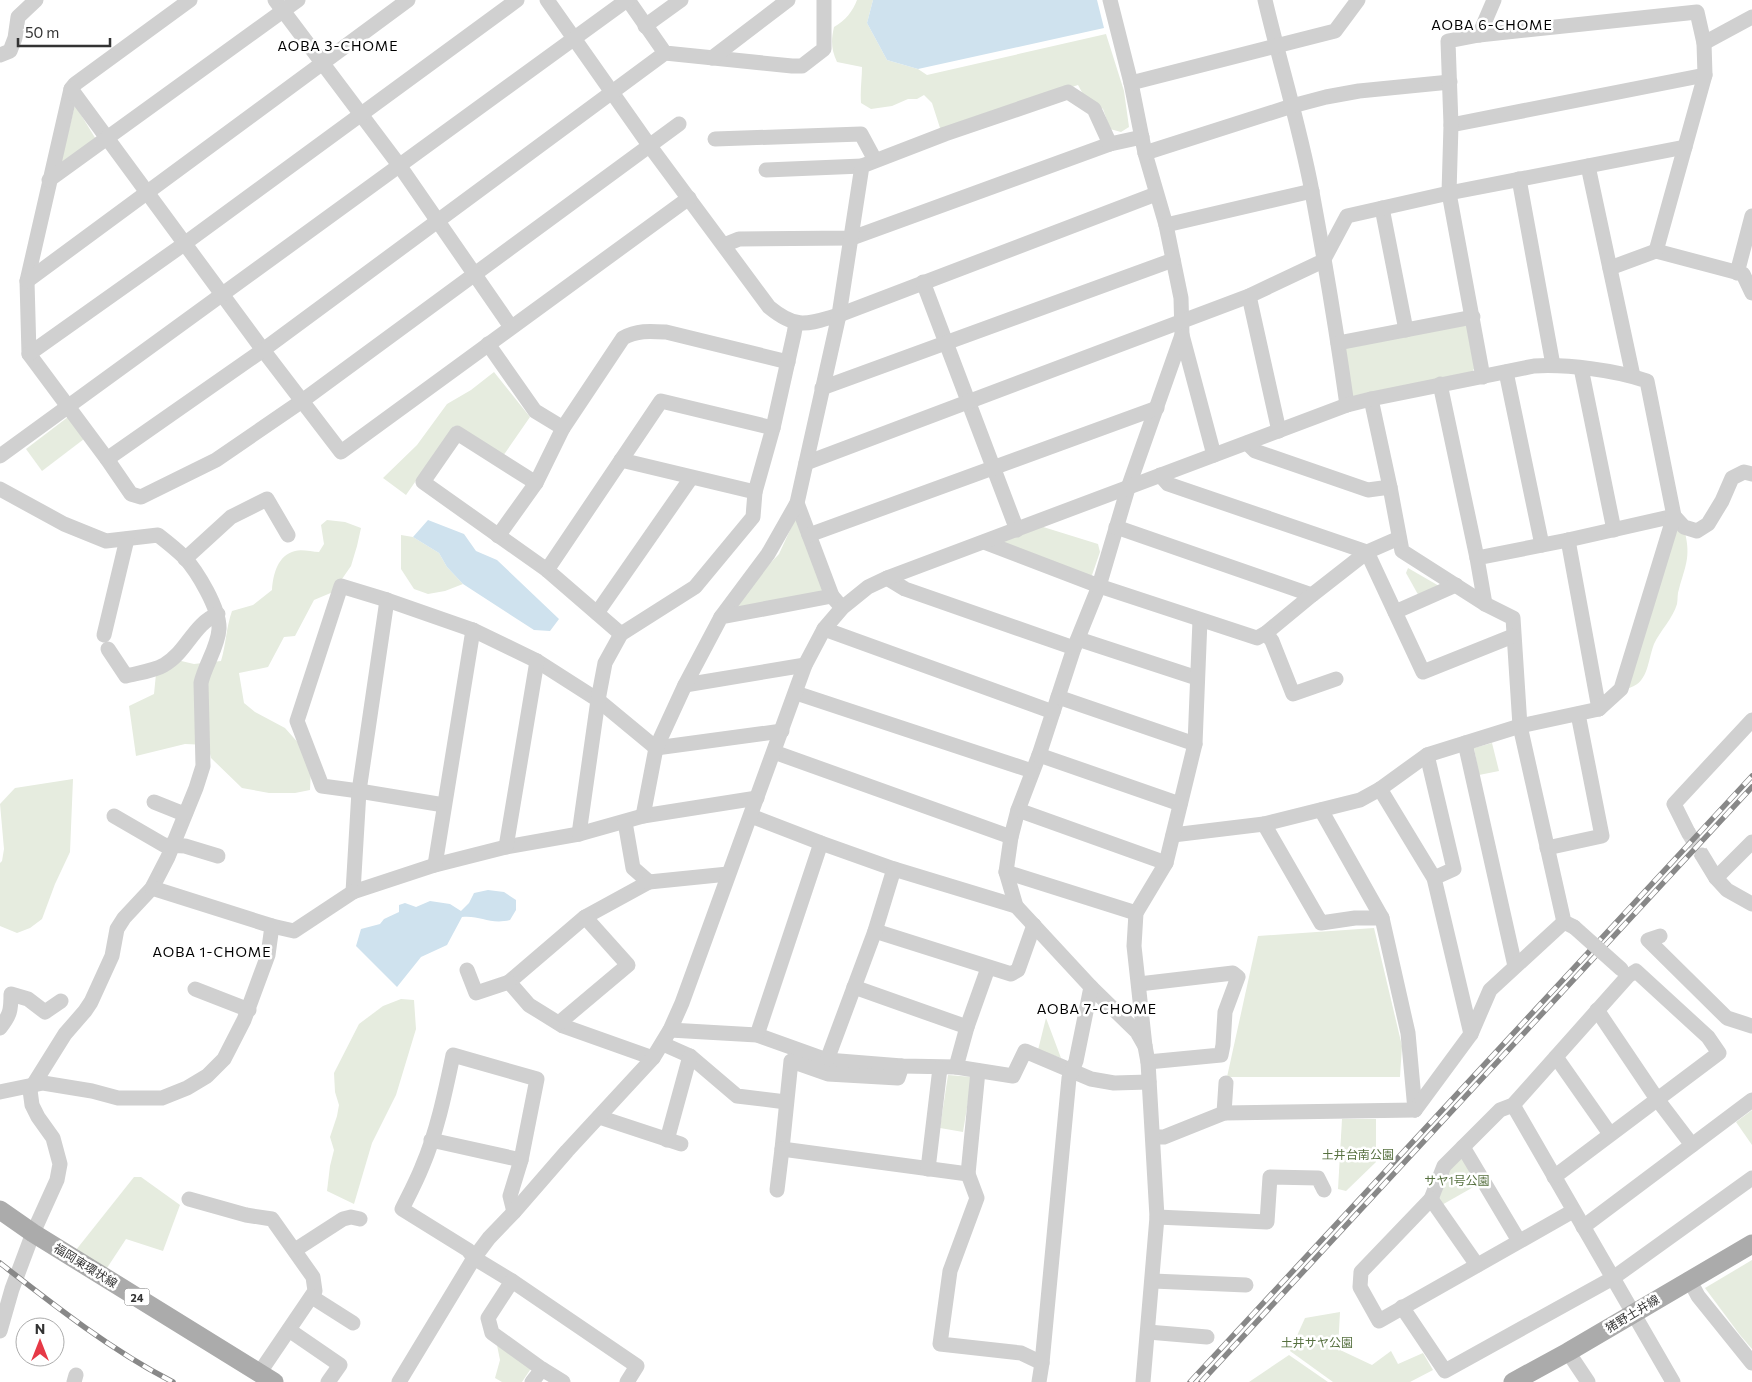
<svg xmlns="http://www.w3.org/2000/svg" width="1752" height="1382" viewBox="0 0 1752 1382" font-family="Commissioner,'Noto Sans JP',sans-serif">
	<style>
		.green { fill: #e6ecdf }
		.water { fill: #cfe2ee }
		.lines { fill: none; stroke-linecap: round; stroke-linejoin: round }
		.minor-tunnel { stroke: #d6d6d6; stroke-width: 15; stroke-dasharray: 15 8; stroke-linecap: butt }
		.minor { stroke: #d0d0d0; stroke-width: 15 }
		.major { stroke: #ababab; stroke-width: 19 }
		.rail-casing { stroke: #888; stroke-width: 5.5 }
		.rail { stroke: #fff; stroke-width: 4; stroke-dasharray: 11; stroke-linecap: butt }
		.minor-bridge { stroke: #d0d0d0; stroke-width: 15 }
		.labels { text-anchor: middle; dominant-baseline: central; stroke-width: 5; stroke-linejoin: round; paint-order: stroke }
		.shield { fill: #fff; stroke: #707070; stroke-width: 1 }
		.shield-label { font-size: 11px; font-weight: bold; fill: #333 }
		.park-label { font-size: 12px; fill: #56703f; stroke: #fff }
		.street-label { font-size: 12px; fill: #333; stroke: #fff }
		.neighbourhood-label { font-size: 14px; letter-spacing: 1px; fill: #000; stroke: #fff }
	</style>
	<rect width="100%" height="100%" fill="#fff"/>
	<g class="green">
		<path d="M 857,0 L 873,0 L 867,23 L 887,60 L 918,69 L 927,75 L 1106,34 L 1124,91 L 1129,127 L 1121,132 L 1110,129 L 1103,109 L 1084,96 L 1078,85 L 941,131 L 932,103 L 924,95 L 917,99 L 908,99 L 892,106 L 871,109 L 861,103 C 860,90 862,79 862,67 L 837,62 C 831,49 831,40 834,27 C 845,21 853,11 857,0 Z"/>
		<polygon points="75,105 97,141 60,165"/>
		<polygon points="1463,323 1467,327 1475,367 1472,372 1354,397 1350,396 1345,345"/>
		<polygon points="494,372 530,417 503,456 454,426 406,495 383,478 417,445 447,404 471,390"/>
		<polygon points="68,417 84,439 42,471 26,449"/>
		<polygon points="797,515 823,589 822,594 734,611 763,571 779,554"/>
		<path d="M 327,520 L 345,522 L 361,528 L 357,546 L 351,566 L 333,592 L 314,600 L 295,636 L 284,637 L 268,667 L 239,673 L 244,703 L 255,712 L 285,728 L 301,746 L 311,768 L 310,790 L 295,793 L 269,793 L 242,788 L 211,758 L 208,745 L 185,744 L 136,756 L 129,706 L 154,694 L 156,674 L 177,660 L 194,664 L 221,661 C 226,645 226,628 232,611 L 253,605 L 272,590 C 273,574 278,555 295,551 C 302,549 312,552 319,552 L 324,544 L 321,525 Z"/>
		<polygon points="1040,526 1098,544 1100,552 1092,575 1085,576 1001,541"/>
		<path d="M 1680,530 L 1685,533 C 1691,557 1685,567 1679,589 C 1677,594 1678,599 1677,604 C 1673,618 1660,631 1654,644 C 1647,662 1649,684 1626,689 L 1673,533 Z"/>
		<polygon points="401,535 413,537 439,553 447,567 463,584 445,591 428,594 414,589 401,569"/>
		<polygon points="1408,568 1446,590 1420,598 1406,573"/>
		<polygon points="1492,743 1499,771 1479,775 1474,748"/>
		<polygon points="73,779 70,852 55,884 42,919 30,928 17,933 0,926 0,863 2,861 4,849 0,804 15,788"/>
		<polygon points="1374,928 1402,1046 1400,1077 1227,1077 1258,936"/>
		<polygon points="401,999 414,1000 416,1029 396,1095 372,1143 354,1204 327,1191 330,1166 334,1150 330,1137 337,1116 339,1105 335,1092 334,1073 359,1024 383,1006"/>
		<polygon points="1046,1018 1061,1058 1038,1050"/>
		<polygon points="948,1075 972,1077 963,1132 940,1128"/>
		<polygon points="1752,1110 1752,1145 1736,1122"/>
		<polygon points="1342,1119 1376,1119 1376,1162 1346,1191 1338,1189"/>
		<polygon points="1462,1157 1477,1185 1440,1206 1436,1200 1446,1169"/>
		<polygon points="134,1177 141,1177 180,1205 163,1251 126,1239 107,1268 76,1250"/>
		<polygon points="1752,1260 1752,1349 1740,1335 1705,1288"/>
		<polygon points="1340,1312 1338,1349 1372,1365 1391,1351 1398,1364 1423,1353 1433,1370 1410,1382 1333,1382 1290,1351 1305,1318"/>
		<polygon points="497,1345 532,1367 522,1382 502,1382 495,1378 500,1360"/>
		<polygon points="1289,1355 1328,1382 1249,1382"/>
	</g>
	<g class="water">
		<polygon points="873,0 1097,0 1104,28 918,69 887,60 867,23"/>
		<polygon points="428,520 464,534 476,551 497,560 559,619 550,631 534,630 463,584 447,567 439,553 413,537"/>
		<path d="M 488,890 L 504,892 L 516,900 L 516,910 L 510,920 C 490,925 480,915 462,917 L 447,945 L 421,957 L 397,987 L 356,946 L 361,929 L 380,924 L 384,919 L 399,912 L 399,905 L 405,903 L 416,907 L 430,901 L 450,904 L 461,911 L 469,903 L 474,893 Z"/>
	</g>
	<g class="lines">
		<polyline class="minor-tunnel" points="1688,832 1702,855"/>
		<g class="minor">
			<polyline points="190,0 75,84 71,89 27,281 29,354 107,459 131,494 141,497 216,460 302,401 679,124"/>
			<polyline points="275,0 399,165 511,327"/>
			<path d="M 547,0 L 649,145 L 769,307 C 797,330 807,324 839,315 L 1156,194"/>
			<polyline points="628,0 665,53 792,66 802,66 824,49 824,0"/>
			<polyline points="1110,0 1131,83 1145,153 1166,225 1181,298 1182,335 1128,488 1099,586 1074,648 1039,755 1018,810 1011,837 1006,872 1016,906 1091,987 1137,1032 1145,1046"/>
			<path d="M 1265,0 C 1280,64 1300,127 1312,192 C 1325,262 1337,334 1347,405"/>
			<polyline points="645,26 681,0"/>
			<polyline points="1479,35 1494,0"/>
			<polyline points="1704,43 1752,17"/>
			<polyline points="0,55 10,51 15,38 18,17 36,0"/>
			<polyline points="712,58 788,0"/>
			<polyline points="1131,83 1335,31 1358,0"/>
			<polyline points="71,89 263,350 341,452 689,198"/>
			<polyline points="1451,125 1705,75"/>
			<polyline points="715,139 861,134 875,160"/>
			<polyline points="1145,153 1292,106 1326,97 1359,91 1450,82"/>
			<polyline points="1588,166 1633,376"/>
			<polyline points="766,170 862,166"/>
			<polyline points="1519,179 1553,365"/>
			<polyline points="49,180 298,0"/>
			<polyline points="1382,208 1406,330"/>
			<polyline points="1166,225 1312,191"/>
			<polyline points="724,245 739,239 852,238 1110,144 1142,137"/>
			<polyline points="1610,268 1656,251 1743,274 1752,293"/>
			<polyline points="1737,273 1752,216"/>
			<polyline points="27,281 408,0"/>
			<polyline points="923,282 1017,530"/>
			<polyline points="1249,296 1279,431"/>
			<polyline points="1182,335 1214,455"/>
			<polyline points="1338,343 1473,317"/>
			<polyline points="488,344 535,411 563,428"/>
			<polyline points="29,354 184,244 517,0"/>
			<polyline points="1581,368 1614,530"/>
			<polyline points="1506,372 1542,545"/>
			<polyline points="1483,377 1449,193 1451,125 1448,41 1479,35 1697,12 1704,43 1705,75 1656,251"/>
			<polyline points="1440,384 1477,558"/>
			<polyline points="822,388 1173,260"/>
			<polyline points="1371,399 1390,487 1402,551 1485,604 1513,618 1520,726 1564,922 1574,927"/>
			<polyline points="1247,443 1255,451 1368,490 1390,487"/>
			<polyline points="0,456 627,0"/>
			<polyline points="107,459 263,350 665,53"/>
			<polyline points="621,460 755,492"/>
			<polyline points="806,463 1249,296 1323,261 1347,216 1449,193 1685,147"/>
			<polyline points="1160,475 1168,484 1367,552 1423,672 1513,636"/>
			<polyline points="536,483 457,433 423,482 547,570 621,634"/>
			<path d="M 0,489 L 64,524 L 106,541 L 158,535 C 167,542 176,549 184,557 C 197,571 220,609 219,629 C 218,647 205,665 201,683 L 203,766 L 196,788 L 168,857 L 152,888 L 124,918 L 117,929 L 112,956 L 91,1002 L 85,1011 L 65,1034 L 30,1090 L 32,1105 L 38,1117 L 53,1138 L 60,1164 L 57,1180 L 33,1233 L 12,1289 L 0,1331"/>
			<polyline points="797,503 832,596 838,603"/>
			<polyline points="1674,516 1684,527 1697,531 1708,524 1722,501 1732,478 1744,472 1752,474"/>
			<polyline points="1116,527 1312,595"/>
			<polyline points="809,535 1157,408"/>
			<path d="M 498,536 L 536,483 L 563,428 L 623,338 C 637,330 650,331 666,332 L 788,362"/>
			<polyline points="1568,540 1599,709"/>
			<polyline points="984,542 1099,586 1257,638 1266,633 1312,595 1367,552 1399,538"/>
			<polyline points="185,559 231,517 267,499 288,535"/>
			<polyline points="547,570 661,401 773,428"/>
			<polyline points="887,578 905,589 1074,648"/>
			<polyline points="387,600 341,586 297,721 322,786 359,791 444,805"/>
			<polyline points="1485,604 1477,558 1568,540 1674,516"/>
			<polyline points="1395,612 1456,585"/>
			<polyline points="597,613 691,478"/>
			<polyline points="721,617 768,554 797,503 839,315 862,166 945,134 1068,92 1094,109 1110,144"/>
			<polyline points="824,629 1053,712"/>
			<polyline points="1266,633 1272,641 1293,694 1336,679"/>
			<polyline points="104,635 127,539"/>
			<polyline points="1078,639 1197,678"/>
			<path d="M 108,649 L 126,676 C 138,673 154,671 164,665 C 186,653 194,623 218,614"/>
			<polyline points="685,685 805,665"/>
			<polyline points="796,693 1032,771"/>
			<polyline points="1058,697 1195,744"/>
			<polyline points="1465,743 1515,966"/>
			<polyline points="774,752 1011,837"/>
			<polyline points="1039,755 1180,804"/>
			<polyline points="1427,755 1454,869 1434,878"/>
			<polyline points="1380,789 1434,878 1471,1034"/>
			<polyline points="757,798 643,816 579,834 506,847 435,865 353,892 359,791 387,600 473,630 537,661 598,700 656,748 782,731"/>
			<polyline points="154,802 179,812 186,812"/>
			<polyline points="1018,810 1166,863"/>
			<polyline points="1321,810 1382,918"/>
			<polyline points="114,816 164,845 185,846 218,856"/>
			<polyline points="643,816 656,748 685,685 721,617 832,596"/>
			<polyline points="751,816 821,843 894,869 1016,906"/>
			<polyline points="625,822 633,868 649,882 585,917 509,982 529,1005 563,1026 653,1058"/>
			<polyline points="1264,824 1321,923 1355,918 1382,918 1408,1033 1415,1110"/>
			<polyline points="1688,832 1674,804 1752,720"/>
			<polyline points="579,834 598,700 605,663 621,634 695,587 753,517 755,492 773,428 794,334 796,323"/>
			<polyline points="506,847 537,661"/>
			<polyline points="1547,848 1602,836 1578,714"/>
			<polyline points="1702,855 1716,878 1727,890 1752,904"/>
			<polyline points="435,865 473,630"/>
			<polyline points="1006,872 1136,913"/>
			<polyline points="1716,878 1752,842"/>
			<polyline points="649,882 728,874"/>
			<polyline points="272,926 294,931 353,892"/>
			<polyline points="875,931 1011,974 1018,970 1034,925"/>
			<polyline points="1660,936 1648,940 1727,1018 1752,1026"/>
			<polyline points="467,970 476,993 509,982"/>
			<polyline points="1139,984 1233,973 1238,977 1225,1012 1223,1045 1221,1055 1148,1062"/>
			<polyline points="854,987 967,1027"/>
			<polyline points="195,989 249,1010"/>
			<polyline points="1597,1010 1657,1099 1692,1145"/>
			<polyline points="559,1023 628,965 585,917"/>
			<path d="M 0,1028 C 10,1015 11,1011 11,994 L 28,999 L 45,1012 L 61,1001"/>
			<polyline points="670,1030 757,1035 827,1060 902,1066 956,1067 1013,1076 1025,1051 1091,1079 1114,1083 1149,1082"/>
			<polyline points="757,1035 821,843"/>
			<polyline points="663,1044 690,1056 737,1096 786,1102"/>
			<polyline points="1556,1057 1610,1134"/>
			<polyline points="827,1060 875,931 894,869"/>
			<polyline points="902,1066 898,1078 828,1074 791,1061 782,1149 968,1174 978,1071"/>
			<polyline points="956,1067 967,1027 988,968"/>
			<polyline points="0,1092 43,1083 92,1091 118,1098 162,1098 187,1088 207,1076 224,1059 244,1020 268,955 272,926 152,888"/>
			<polyline points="1513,1105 1673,1382"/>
			<polyline points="1415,1110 1471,1034 1490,990 1564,922"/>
			<polyline points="1224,1113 1226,1083"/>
			<polyline points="599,1117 681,1144"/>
			<polyline points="1153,1137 1164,1137 1224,1113 1415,1110"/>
			<polyline points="431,1140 521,1160"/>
			<polyline points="667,1140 690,1056"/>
			<polyline points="1463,1147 1519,1241"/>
			<polyline points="928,1169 940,1068"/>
			<polyline points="968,1174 977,1198 950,1271 940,1344 1021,1353 1042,1363"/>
			<polyline points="1554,1177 1719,1053 1708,1037 1636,971 1628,976 1513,1105 1500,1110 1444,1166 1431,1199 1361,1272 1360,1287 1379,1321 1573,1211"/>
			<polyline points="777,1190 782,1149"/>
			<polyline points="189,1199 246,1215 272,1219 313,1277 315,1291 260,1372"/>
			<polyline points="1431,1199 1477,1265"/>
			<path d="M 514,1212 L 510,1196 L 521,1160 L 537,1079 L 453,1055 C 445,1093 437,1132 422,1167 C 416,1182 409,1195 402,1209 L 468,1250 L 474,1258 L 512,1281 L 637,1366 L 627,1382"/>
			<polyline points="1157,1217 1267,1222 1270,1177 1318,1178 1324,1190"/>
			<polyline points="1583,1227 1752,1100"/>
			<polyline points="295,1250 343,1219 351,1217 360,1219"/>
			<polyline points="1689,1279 1698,1296 1752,1363"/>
			<polyline points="512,1281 488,1318 492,1333 542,1369 563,1382"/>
			<polyline points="1153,1281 1246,1285"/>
			<polyline points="312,1297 353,1323"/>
			<polyline points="1402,1307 1445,1371 1613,1278 1752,1178"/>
			<polyline points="289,1330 340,1365 328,1382"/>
			<polyline points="1148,1332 1207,1337"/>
			<polyline points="1568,1352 1588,1382"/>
			<polyline points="74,1382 76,1375"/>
			<path d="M 399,1382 L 474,1258 L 489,1238 L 514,1212 L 567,1151 L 653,1058 L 670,1030 L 682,1003 L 805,665 L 824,629 L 842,608 L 868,587 L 887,578 L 1347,405 L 1371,399 L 1534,366 C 1567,364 1615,370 1647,381 L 1674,516 L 1621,689 L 1599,709 L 1520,726 L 1427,755 L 1380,789 L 1360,800 L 1264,824 L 1173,835"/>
			<polyline points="532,1382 542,1369"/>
			<polyline points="1039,1382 1042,1363 1069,1078 1076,1061 1091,987"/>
			<polyline points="1143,1382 1157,1217 1148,1062 1145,1046 1134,946 1136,913 1166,863 1195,744 1200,620"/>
		</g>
		<g class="major">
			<polyline points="0,1210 33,1233 274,1382"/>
			<polyline points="1513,1382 1568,1352 1752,1244"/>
		</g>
		<defs>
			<g id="rail">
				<path d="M 0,1263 C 55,1306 111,1350 173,1382"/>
				<polyline points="1190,1382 1752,776"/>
				<polyline points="1201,1382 1752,787"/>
			</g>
		</defs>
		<use href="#rail" class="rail-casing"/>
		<use href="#rail" class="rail"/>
		<polyline class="minor-bridge" points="1574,927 1621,969"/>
	</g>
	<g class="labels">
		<rect class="shield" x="124.5" y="1288.5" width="25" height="17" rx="4"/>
		<g class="shield-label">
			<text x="137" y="1297">24</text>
		</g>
		<g class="park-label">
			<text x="1358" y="1154">土井台南公園</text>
			<text x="1457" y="1180">サヤ1号公園</text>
			<text x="1317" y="1342">土井サヤ公園</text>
		</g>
		<g class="street-label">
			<text transform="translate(86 1265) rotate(32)">福岡東環状線</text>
			<text transform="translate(1632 1313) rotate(-31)">猪野土井線</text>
		</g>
		<g class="neighbourhood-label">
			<text x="1492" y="24">AOBA 6-CHOME</text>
			<text x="338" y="45">AOBA 3-CHOME</text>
			<text x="212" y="951">AOBA 1-CHOME</text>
			<text x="1097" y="1008">AOBA 7-CHOME</text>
		</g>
	</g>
	<g transform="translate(40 1342)"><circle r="24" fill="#ffffff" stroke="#adadad"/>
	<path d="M0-4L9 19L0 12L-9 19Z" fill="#e63946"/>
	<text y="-8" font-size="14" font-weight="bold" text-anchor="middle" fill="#333333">N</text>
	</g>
	<path d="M18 38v8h92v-8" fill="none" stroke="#333333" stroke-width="2.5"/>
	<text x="25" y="38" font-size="15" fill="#333333" stroke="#ffffff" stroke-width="4" paint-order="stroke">50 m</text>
</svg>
